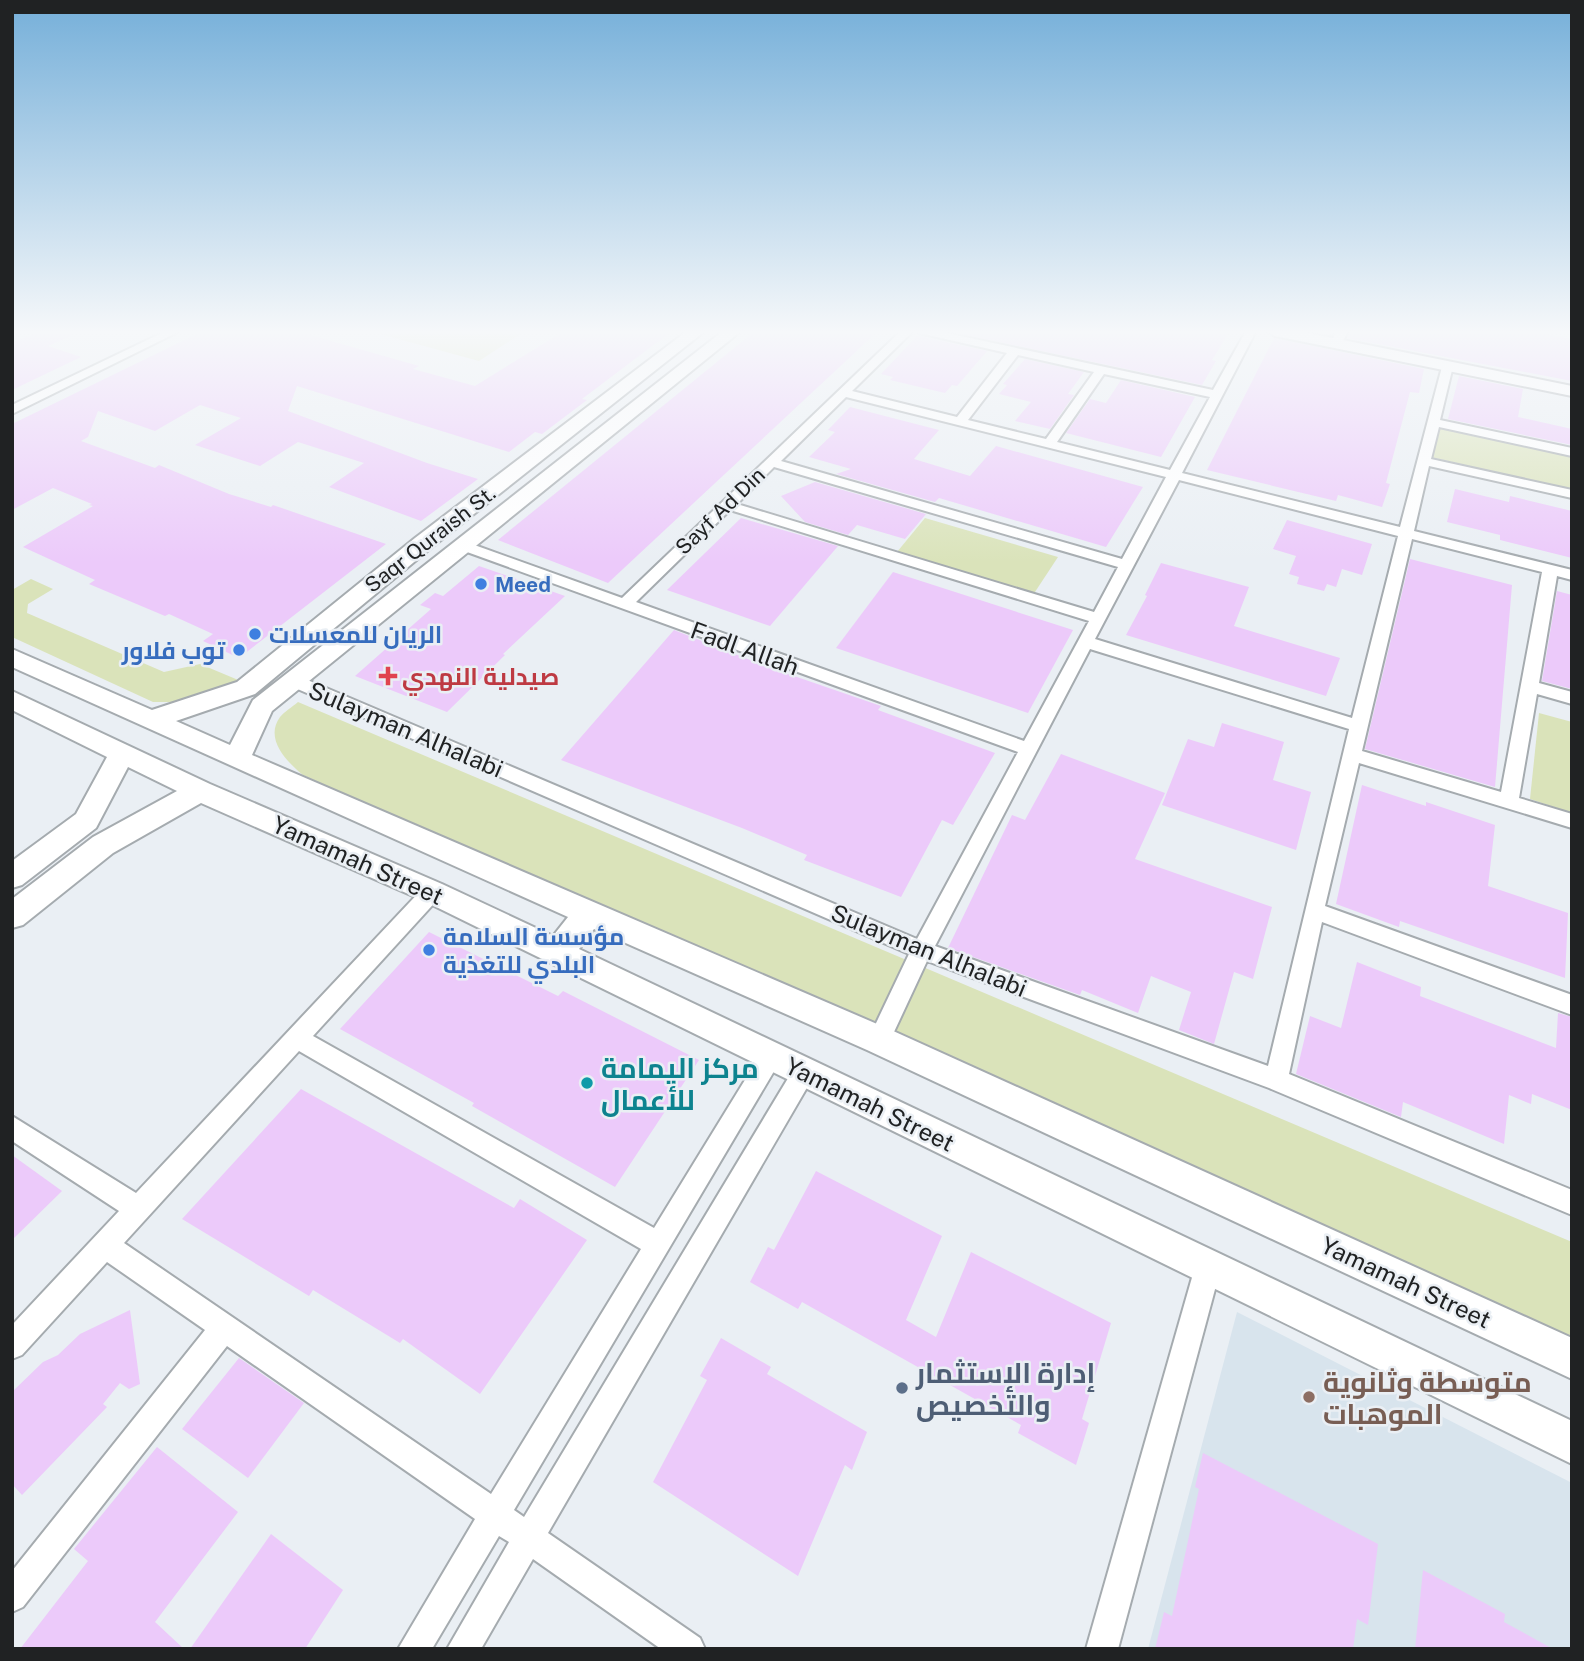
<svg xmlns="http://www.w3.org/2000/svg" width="1584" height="1661" viewBox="0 0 1584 1661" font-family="'Public Sans',Cairo,sans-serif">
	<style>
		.built { fill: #d8e4ed }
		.green { fill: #dae3ba }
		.building { fill: #eccafa }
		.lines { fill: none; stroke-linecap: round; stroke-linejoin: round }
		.street-casing { stroke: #a5abaf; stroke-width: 4 }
		.secondary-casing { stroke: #a5abaf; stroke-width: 4 }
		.street { fill: #fff; fill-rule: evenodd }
		.secondary { fill: #fff; fill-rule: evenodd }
		.shop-dot { fill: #3f7fe0; stroke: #eaeff4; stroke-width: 2.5 }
		.health-dot { fill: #e0444e; stroke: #eaeff4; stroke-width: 2.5 }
		.culture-dot { fill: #0f9aa8; stroke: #eaeff4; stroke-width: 2.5 }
		.service-dot { fill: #5c6f8a; stroke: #eaeff4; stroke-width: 2.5 }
		.education-dot { fill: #8d6e63; stroke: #eaeff4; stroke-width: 2.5 }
		.labels { text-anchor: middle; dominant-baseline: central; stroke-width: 5; stroke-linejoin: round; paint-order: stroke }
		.far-street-label { font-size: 21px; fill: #202223; stroke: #eaeff4 }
		.far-shop-label { font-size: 21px; font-weight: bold; fill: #366cbe; stroke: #eaeff4; text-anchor: start }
		.shop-label { font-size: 24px; font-weight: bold; fill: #366cbe; stroke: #eaeff4; text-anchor: start }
		.street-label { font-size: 24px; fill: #202223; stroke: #eaeff4 }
		.health-label { font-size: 24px; font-weight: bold; fill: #be3a42; stroke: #eaeff4; text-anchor: start }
		.near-culture-label { font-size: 28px; font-weight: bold; fill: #0d838f; stroke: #eaeff4; text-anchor: start }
		.near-service-label { font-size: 28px; font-weight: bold; fill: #4e5e75; stroke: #eaeff4; text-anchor: start }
		.near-education-label { font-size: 28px; font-weight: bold; fill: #785e54; stroke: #eaeff4; text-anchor: start }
	</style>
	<rect width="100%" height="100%" fill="#eaeff4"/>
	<polygon class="built" points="1237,1312 1572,1483 1572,1649 1148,1649"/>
	<g class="green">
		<polygon points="369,331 525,331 479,361"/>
		<polygon points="1438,426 1572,456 1572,490 1431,457"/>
		<polygon points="925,518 1058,557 1033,595 897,552"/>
		<polygon points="31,579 53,589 28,604 27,613 164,672 200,664 243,682 188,702 153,702 12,637 12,590"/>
		<path d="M 298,702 L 1572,1242 L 1572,1354 L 303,775 C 287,762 264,739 280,717 C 284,712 292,707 298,702 Z"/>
		<polygon points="1539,713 1572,722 1572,813 1530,799"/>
	</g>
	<g class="building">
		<polygon points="44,331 81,331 48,346 81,357 12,390 12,342"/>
		<polygon points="203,331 296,331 419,366 413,369 475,386 564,331 672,331 582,399 587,400 542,434 535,432 509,452 297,386 288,411 427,463 478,479 421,521 329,487 364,463 298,442 260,466 195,445 241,418 200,405 155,431 98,411 88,437 81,441 155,468 159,465 229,494 271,507 273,505 386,544 239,658 203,641 213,634 169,614 165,616 89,584 95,580 23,547 93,506 89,505 92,504 53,488 12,510 12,424"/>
		<polygon points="755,331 878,331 608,583 498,540"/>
		<polygon points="947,331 1230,331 1212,360 1216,361 1202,385"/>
		<polygon points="1351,331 1528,331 1572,339 1572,381 1347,338"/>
		<polygon points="918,335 918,336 987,351 957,386 952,385 945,393 890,380 893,377 881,374"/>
		<polygon points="1274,338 1424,369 1419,393 1410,392 1386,483 1390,484 1382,507 1338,495 1336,501 1207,470"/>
		<polygon points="1025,359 1084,372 1068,394 1074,395 1050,429 1015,421 1031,402 999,394 1007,385 1003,384"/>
		<polygon points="1459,376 1523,389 1518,417 1572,429 1572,445 1448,419"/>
		<polygon points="1121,380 1195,397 1161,457 1066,433 1090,399 1106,403"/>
		<polygon points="850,407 939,430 914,459 970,476 996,446 1143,487 1106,547 939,498 935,502 836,474 851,469 809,457 835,432 828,430"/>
		<polygon points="815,482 926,514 905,539 857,525 848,535 805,522 781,496"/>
		<polygon points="1455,489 1509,502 1510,496 1572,511 1572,558 1500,540 1500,535 1447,522"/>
		<polygon points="741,518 838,546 770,626 667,590"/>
		<polygon points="1287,520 1372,544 1362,575 1342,569 1336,587 1327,584 1324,591 1297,584 1299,577 1289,574 1296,556 1273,549"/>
		<polygon points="1410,559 1512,585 1495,787 1365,749"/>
		<polygon points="1161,563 1249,587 1234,626 1340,658 1326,696 1126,635 1147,596 1145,595"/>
		<polygon points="479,566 565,596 503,654 505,655 447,712 355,676 431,609 420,605 435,593 443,596"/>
		<polygon points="893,572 1073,630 1028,713 836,648"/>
		<polygon points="1557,591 1572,595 1572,689 1542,681"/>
		<polygon points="674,630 768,667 881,706 878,710 995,753 953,825 942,820 901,897 804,860 807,855 742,828 561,760"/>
		<polygon points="1222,723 1284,742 1273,780 1311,792 1296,850 1162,805 1188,739 1214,747"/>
		<polygon points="1061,754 1165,793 1135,859 1272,907 1253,979 1234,972 1214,1044 1179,1030 1191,992 1151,976 1138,1013 1082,990 1080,995 948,948 1012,815 1025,820"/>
		<polygon points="1362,785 1426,806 1426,802 1495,825 1488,886 1568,913 1565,978 1400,921 1399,927 1336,904"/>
		<polygon points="429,932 558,996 563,991 699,1060 615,1187 472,1106 474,1103 340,1029"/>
		<polygon points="1357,962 1421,987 1420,996 1556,1048 1558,1013 1572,1017 1572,1110 1532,1094 1531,1104 1509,1095 1504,1144 1403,1102 1401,1117 1296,1074 1310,1016 1341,1028"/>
		<polygon points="301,1089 514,1208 520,1199 587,1240 480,1394 403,1339 400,1343 313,1290 309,1296 182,1219"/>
		<polygon points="12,1155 62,1191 12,1240"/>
		<polygon points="816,1171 942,1236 906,1320 936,1337 971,1252 1111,1323 1082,1419 1089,1423 1076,1465 1018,1433 1021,1425 916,1366 802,1302 798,1309 750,1282 768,1247 774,1250"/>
		<polygon points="130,1310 140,1384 129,1389 120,1383 103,1404 107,1407 22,1495 12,1484 12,1392 43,1362 58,1355 80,1334"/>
		<polygon points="721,1338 771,1367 767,1374 867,1432 852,1470 845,1465 798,1576 653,1482 707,1380 700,1376"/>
		<polygon points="239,1358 304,1403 248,1478 182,1429"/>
		<polygon points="157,1447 238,1512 155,1622 184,1649 20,1649 88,1561 74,1549"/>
		<polygon points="1203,1453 1378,1544 1368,1625 1357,1619 1353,1649 1155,1649 1164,1612 1172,1616 1199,1489 1195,1487"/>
		<polygon points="271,1534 343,1590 305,1649 190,1649"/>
		<polygon points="1423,1570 1505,1614 1504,1622 1553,1649 1415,1649"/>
	</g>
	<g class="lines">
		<defs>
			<g id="street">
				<polygon points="166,331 180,331 12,414 12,405"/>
				<path d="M 901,331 L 913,331 L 852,391 L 957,417 L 1007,353 L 919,333 L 918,331 L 937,331 L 1213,390 L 1246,331 L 1256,331 L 1182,473 L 1400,527 L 1443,363 L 1453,366 L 1440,420 L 1572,448 L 1572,456 L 1439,427 L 1431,459 L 1572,490 L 1572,498 L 1429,466 L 1414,531 L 1572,570 L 1572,580 L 1557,576 L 1539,683 L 1572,692 L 1572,704 L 1537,694 L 1519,798 L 1572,814 L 1572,828 L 1359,763 L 1325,906 L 1572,995 L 1572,1015 L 1322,922 L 1289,1074 L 1572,1190 L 1572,1215 L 1269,1088 L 927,961 L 887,1047 L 879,1050 L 871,1047 L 868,1040 L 909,954 L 286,684 L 284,680 L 286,676 L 298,676 L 917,939 L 1018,752 L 456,548 L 454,545 L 461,541 L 466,542 L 622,598 ZM 1018,355 L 1094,372 L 1046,439 L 968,420 ZM 1104,374 L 1210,397 L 1170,470 L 1057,442 ZM 846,397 L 1166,477 L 1122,559 L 781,461 ZM 774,467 L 1118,567 L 1094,612 L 737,504 ZM 1179,480 L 1398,536 L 1352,718 L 1095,639 ZM 730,510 L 1089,621 L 1024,741 L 636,602 ZM 1412,539 L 1542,572 L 1501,792 L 1362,751 ZM 1090,649 L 1349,729 L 1268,1066 L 935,946 Z"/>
				<polygon points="1336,331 1348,331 1341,345 1337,346 1331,343"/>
				<path d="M 432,884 L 439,886 L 442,892 L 439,898 L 313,1036 L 654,1228 L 764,1049 L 772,1046 L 780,1049 L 783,1056 L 514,1510 L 524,1517 L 796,1065 L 804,1061 L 812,1065 L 816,1072 L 548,1533 L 700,1638 L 705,1649 L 661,1649 L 533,1559 L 481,1649 L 447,1649 L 509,1542 L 499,1536 L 432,1649 L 398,1649 L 475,1519 L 227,1346 L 23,1607 L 12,1612 L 12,1571 L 205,1330 L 107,1262 L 22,1355 L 12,1359 L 12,1325 L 119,1211 L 12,1141 L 12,1116 L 136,1193 L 425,886 ZM 299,1051 L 641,1249 L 491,1494 L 124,1243 Z"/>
				<polygon points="1208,1254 1217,1258 1221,1267 1118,1649 1086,1649 1195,1267 1199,1258"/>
			</g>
			<g id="secondary">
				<polygon points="687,331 705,331 431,548 255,694 176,721 230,745 253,700 723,331 741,331 272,711 252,755 891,1030 1572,1338 1572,1379 867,1050 594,929 579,949 1572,1421 1572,1464 422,900 201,803 113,853 23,925 12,928 12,899 93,837 177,791 128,767 96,828 22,885 12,888 12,861 76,814 107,757 12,710 12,691 210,784 442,884 553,936 568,917 12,667 12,649 152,710 237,682 415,538"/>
				<polygon points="1267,331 1298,331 1572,386 1572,396 1275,336"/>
			</g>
		</defs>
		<use href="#street" class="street-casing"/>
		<use href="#secondary" class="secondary-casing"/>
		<use href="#street" class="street"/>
		<use href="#secondary" class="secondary"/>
	</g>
	<linearGradient id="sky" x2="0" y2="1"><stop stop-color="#75afd9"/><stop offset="0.59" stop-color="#f6f8fa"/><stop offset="1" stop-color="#f6f8fa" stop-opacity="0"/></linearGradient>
	<rect width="1584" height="563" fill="url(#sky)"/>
	<g class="shop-dot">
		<circle cx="481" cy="584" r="7"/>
		<circle cx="255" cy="634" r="7"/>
		<circle cx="239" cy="650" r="7"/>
		<circle cx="429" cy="950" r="7"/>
	</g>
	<path class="health-dot" d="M384.5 665.5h7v7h7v7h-7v7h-7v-7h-7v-7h7z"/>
	<circle class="culture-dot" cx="587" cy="1083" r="7"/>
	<circle class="service-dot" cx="902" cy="1388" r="7"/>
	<circle class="education-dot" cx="1309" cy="1397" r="7"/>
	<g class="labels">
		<g class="far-street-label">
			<text transform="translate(720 511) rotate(-44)">Sayf Ad Din</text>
			<text transform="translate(430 539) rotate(-38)">Saqr Quraish St.</text>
		</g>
		<g class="far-shop-label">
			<text x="495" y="584">Meed</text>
		</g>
		<g class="shop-label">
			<text x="269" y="634">الريان للمعسلات</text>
			<text x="225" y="650" text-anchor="end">توب فلاور</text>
			<text x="443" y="936">مؤسسة السلامة<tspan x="443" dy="28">البلدي للتغذية</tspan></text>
		</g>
		<g class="street-label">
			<text transform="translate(745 648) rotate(20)">Fadl Allah</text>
			<text transform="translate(406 729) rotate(23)">Sulayman Alhalabi</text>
			<text transform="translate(358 860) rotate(24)">Yamamah Street</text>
			<text transform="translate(929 950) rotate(22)">Sulayman Alhalabi</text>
			<text transform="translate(870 1104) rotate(26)">Yamamah Street</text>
			<text transform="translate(1406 1282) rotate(25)">Yamamah Street</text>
		</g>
		<g class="health-label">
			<text x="402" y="676">صيدلية النهدي</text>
		</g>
		<g class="near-culture-label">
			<text x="601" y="1067">مركز اليمامة<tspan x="601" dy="32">للأعمال</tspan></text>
		</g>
		<g class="near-service-label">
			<text x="916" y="1372">إدارة الإستثمار<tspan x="916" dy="32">والتخصيص</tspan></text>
		</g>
		<g class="near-education-label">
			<text x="1323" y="1381">متوسطة وثانوية<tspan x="1323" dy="32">الموهبات</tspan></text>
		</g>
	</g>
	<rect width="1584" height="1661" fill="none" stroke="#202223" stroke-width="28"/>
</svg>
